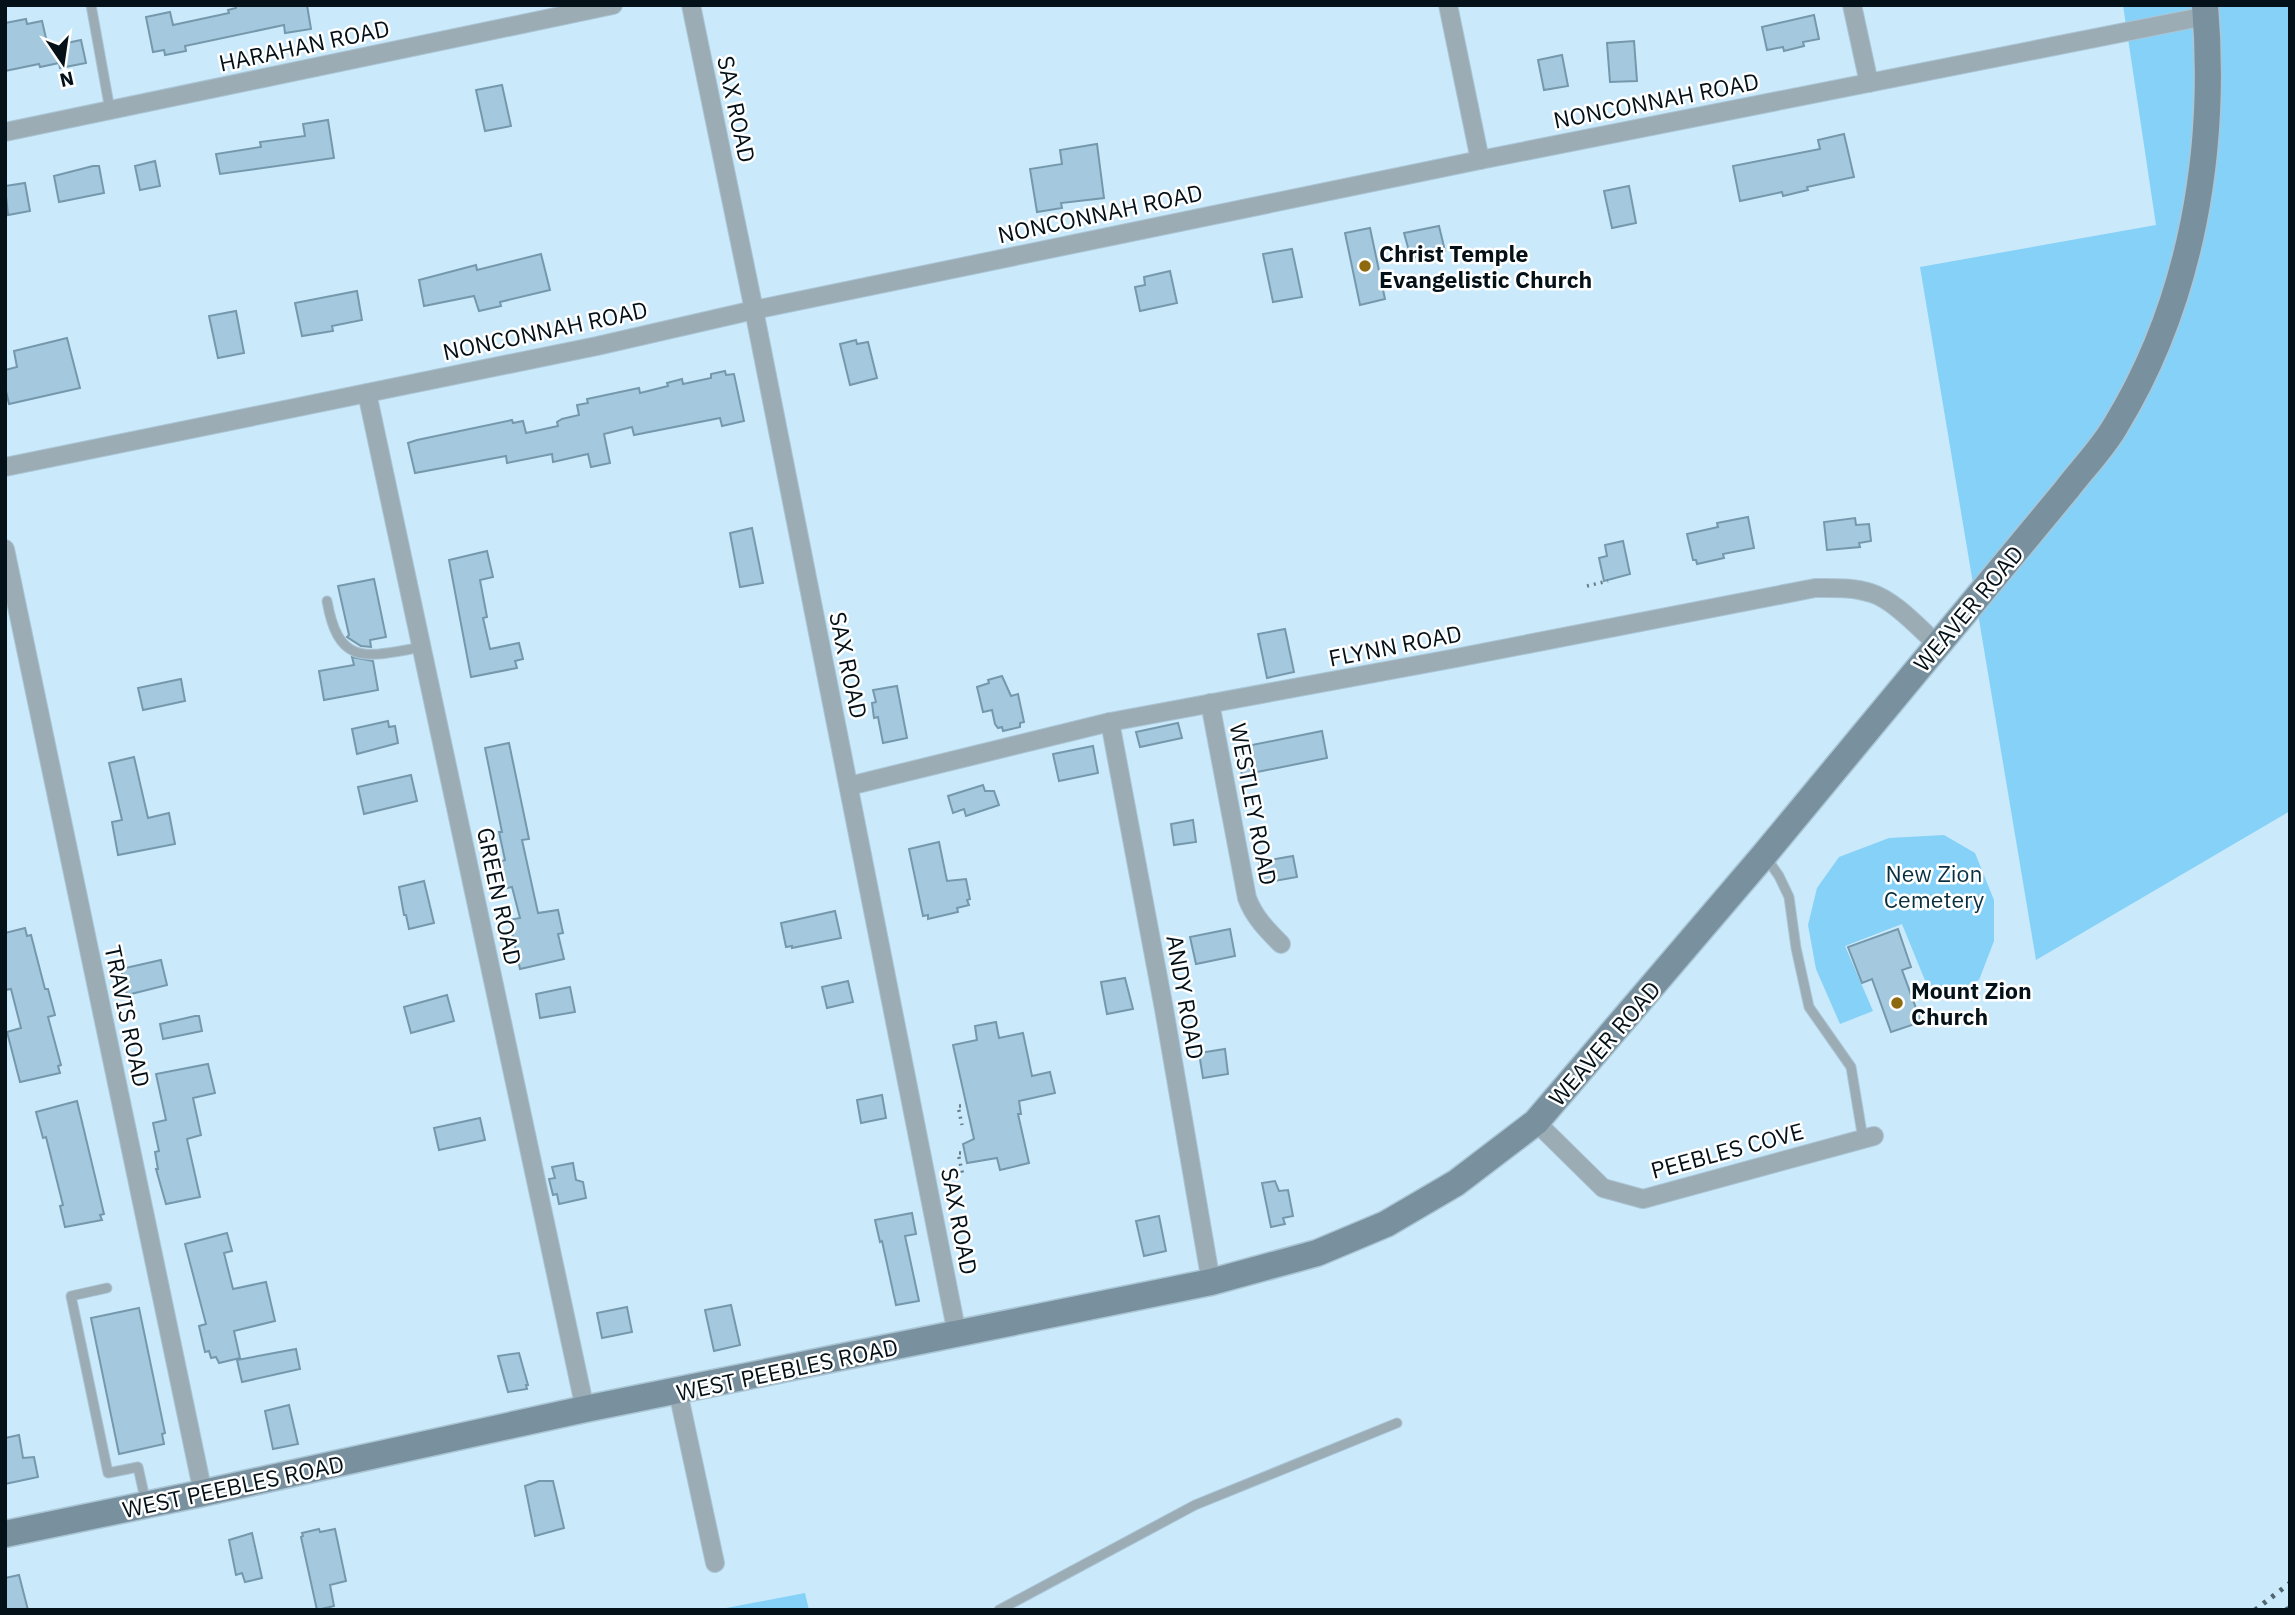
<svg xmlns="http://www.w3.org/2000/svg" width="2295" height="1615" viewBox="0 0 2295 1615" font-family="'IBM Plex Sans',sans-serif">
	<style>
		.green { fill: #85d1f8 }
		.building { fill: #a4c9de; stroke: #7598ac; stroke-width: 2 }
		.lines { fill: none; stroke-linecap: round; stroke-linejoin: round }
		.lane-casing { stroke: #aac6d6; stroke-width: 11 }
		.street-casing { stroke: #aac6d6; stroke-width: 20 }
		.secondary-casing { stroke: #aac6d6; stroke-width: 29 }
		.path { stroke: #687e8a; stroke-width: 3.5; stroke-dasharray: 2 5; stroke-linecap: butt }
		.lane { stroke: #9cacb5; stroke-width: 9 }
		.street { stroke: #9cacb5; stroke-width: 18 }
		.secondary { stroke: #79919f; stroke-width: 26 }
		.rail { stroke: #516570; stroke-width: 5; stroke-dasharray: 3.5 7; stroke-linecap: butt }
		.poi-dot { fill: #8e690d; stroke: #fff; stroke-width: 2.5 }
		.labels { text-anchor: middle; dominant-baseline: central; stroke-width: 5; stroke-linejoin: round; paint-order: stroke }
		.street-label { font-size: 23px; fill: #041118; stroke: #fff }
		.poi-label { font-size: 23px; font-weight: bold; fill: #041118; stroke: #fff; text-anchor: start }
		.park-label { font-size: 23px; fill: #093041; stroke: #fff }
	</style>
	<rect width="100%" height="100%" fill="#cae9fa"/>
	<g class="green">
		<polygon points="2123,5 2290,5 2290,811 2036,960 1920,267 2156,225"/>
		<polygon points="1944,835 1975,853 1994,900 1994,941 1979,980 1933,1000 1902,924 1845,946 1873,1011 1840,1024 1816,969 1808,925 1817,888 1839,857 1889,838"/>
		<polygon points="805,1593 809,1610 716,1610"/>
	</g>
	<g class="building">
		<polygon points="236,5 307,5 311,29 285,33 284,25 185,46 186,51 165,55 164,50 153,52 146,17 170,12 173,25 229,13 228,10 236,8"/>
		<polygon points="1814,15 1819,39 1803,42 1804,46 1784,51 1783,47 1767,50 1762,27"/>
		<polygon points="26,19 27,24 42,21 48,47 81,40 86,63 60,68 59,63 40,67 39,64 5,71 5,23"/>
		<polygon points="1634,41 1637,81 1610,82 1607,43"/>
		<polygon points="1562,55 1568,86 1544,90 1538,60"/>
		<polygon points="502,85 511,126 485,131 476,90"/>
		<polygon points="328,120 334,158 220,174 216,154 261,147 260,142 305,136 303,124"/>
		<polygon points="1844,134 1854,177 1807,187 1808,190 1783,196 1782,192 1740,201 1733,166 1820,149 1818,140"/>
		<polygon points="1097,144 1104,198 1061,203 1062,208 1037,212 1030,169 1062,164 1060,150"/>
		<polygon points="155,161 160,186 140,190 135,166"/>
		<polygon points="93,166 99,166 104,193 59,202 54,176"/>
		<polygon points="25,183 30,211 8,215 5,186"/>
		<polygon points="1629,186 1636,223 1612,228 1604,191"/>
		<polygon points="1439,226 1445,251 1411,258 1404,233"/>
		<polygon points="1370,228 1385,299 1360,305 1345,233"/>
		<polygon points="1292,249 1302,297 1273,302 1263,254"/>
		<polygon points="541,254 550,290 500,302 501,306 479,311 474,296 424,306 419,280 476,265 477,270"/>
		<polygon points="1170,271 1177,303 1140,311 1135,287 1145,285 1144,277"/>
		<polygon points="357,291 362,320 332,326 333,331 302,336 295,303"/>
		<polygon points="236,311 244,353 218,358 209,316"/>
		<polygon points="67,338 80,388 9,404 5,387 5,370 17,367 14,351"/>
		<polygon points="856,340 857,344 868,342 877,378 850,385 840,344"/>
		<polygon points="725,371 726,375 734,374 744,421 722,426 720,418 634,435 632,427 604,434 610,463 591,467 588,454 553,462 552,454 507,463 506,456 415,473 408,443 417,440 512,420 513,423 523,421 526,433 558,426 557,422 562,419 579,415 577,405 588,403 587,399 639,388 640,393 668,386 667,383 682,379 683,384 711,378 711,374"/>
		<polygon points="1748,517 1754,548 1723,554 1724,558 1697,564 1696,560 1693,560 1687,534 1718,527 1717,523"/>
		<polygon points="1855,518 1856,525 1869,524 1871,541 1859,543 1860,547 1827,550 1824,522"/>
		<polygon points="752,528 763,583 740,587 730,533"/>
		<polygon points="1623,541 1630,574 1604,581 1599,558 1607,556 1605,545"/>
		<polygon points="487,551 493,577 480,580 487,617 483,618 490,649 519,643 523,659 515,661 517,668 471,677 449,560"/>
		<polygon points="374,579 386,637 370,640 371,647 361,646 347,637 349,635 338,586"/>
		<polygon points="1285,629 1294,672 1267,678 1258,634"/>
		<polygon points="352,657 373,661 378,690 324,700 319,671 354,665"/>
		<polygon points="1002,676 1011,696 1018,694 1024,722 1020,723 1020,727 1003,731 1002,727 998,728 995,724 992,710 983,712 977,687 989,683 988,680"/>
		<polygon points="181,679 185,701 143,710 138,688"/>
		<polygon points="897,686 907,738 883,743 878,717 874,718 872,703 876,702 873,690"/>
		<polygon points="388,721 389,727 395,726 398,743 357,754 352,729"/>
		<polygon points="1178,723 1182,738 1140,747 1136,732"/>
		<polygon points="1322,731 1327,758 1242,775 1237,748"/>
		<polygon points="509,743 529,839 522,840 538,913 558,910 563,933 558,934 564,959 520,969 509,920 520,918 512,887 502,889 496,863 505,860 499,832 502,832 485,748"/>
		<polygon points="1093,746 1098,773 1059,781 1053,754"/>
		<polygon points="134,757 148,818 169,813 175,844 118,855 112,822 122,820 109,763"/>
		<polygon points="411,775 417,801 364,814 358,787"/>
		<polygon points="983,785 985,791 994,791 999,805 966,816 964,809 953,813 948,796"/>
		<polygon points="1193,820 1196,842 1174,845 1171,824"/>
		<polygon points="939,842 947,881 966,879 970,899 967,900 969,905 957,908 958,912 928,919 928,915 923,916 909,849"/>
		<polygon points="1293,856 1297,877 1263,883 1259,862"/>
		<polygon points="424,881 434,923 409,929 406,915 404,915 399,887"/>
		<polygon points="835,911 841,938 792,948 792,946 786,947 781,923"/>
		<polygon points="25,928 27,936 31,935 45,989 48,989 55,1015 48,1017 61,1065 58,1066 60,1073 20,1082 7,1032 21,1028 11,989 5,990 5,933"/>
		<polygon points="1230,929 1235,956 1196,964 1190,937"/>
		<polygon points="1898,929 1911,967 1902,970 1921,1022 1891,1032 1872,979 1862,983 1848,947"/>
		<polygon points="161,960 167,985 127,995 121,969"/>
		<polygon points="1125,978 1133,1009 1107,1014 1101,982"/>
		<polygon points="848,981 853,1002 827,1008 822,987"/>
		<polygon points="570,987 575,1012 540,1018 536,994"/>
		<polygon points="447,995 454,1021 411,1033 404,1007"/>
		<polygon points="195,1016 199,1016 202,1031 163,1039 160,1024"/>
		<polygon points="996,1022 999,1038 1023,1033 1032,1076 1050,1072 1055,1093 1019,1101 1021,1114 1018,1114 1029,1163 1000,1170 997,1158 967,1163 963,1144 974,1139 953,1045 977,1040 975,1026"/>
		<polygon points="1225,1049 1228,1074 1203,1078 1199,1053"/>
		<polygon points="208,1064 215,1093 193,1098 201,1135 187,1139 200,1197 166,1204 156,1169 158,1169 155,1152 159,1151 153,1123 166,1120 156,1074"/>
		<polygon points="882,1095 886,1118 861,1123 857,1100"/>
		<polygon points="77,1101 104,1214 100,1215 102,1220 65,1227 60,1206 63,1205 46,1137 43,1138 36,1112"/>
		<polygon points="480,1118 485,1140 439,1150 434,1128"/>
		<polygon points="573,1163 576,1180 583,1182 586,1198 559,1204 557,1194 553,1195 549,1179 555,1178 552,1167"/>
		<polygon points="1275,1181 1279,1191 1288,1190 1293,1216 1283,1218 1285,1224 1271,1227 1262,1183"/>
		<polygon points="912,1213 916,1234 905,1236 919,1301 896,1305 882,1241 880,1242 875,1220"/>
		<polygon points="1159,1216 1166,1251 1144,1256 1136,1221"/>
		<polygon points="227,1233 232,1251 224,1253 233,1289 266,1282 275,1321 234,1331 240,1358 219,1363 216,1357 211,1358 209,1351 205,1352 199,1326 206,1324 185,1244"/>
		<polygon points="731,1305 740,1345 714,1351 705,1310"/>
		<polygon points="627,1307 632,1332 602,1338 597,1313"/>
		<polygon points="139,1308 165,1433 162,1434 164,1444 119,1454 91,1318"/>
		<polygon points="296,1349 300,1369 242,1382 237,1360"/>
		<polygon points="519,1353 528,1385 526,1385 527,1389 508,1392 498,1356"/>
		<polygon points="289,1405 298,1444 273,1449 265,1411"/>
		<polygon points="19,1435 23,1458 34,1457 38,1477 5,1484 5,1438"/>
		<polygon points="539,1481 553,1481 564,1528 535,1536 525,1486"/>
		<polygon points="319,1529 320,1532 335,1529 346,1581 330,1585 334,1606 317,1610 301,1537 303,1536 302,1533"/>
		<polygon points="252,1533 262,1578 245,1582 242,1573 236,1575 229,1540"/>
		<polygon points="19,1575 28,1610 5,1610 5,1578"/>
	</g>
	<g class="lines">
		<defs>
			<g id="lane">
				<polyline points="91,5 110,110"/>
				<path d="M 327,601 C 339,669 368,656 423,647"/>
				<polyline points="1765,856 1779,876 1789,897 1796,948 1809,1007 1851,1067 1863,1139"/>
				<polyline points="107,1288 71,1296 108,1473 138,1467 146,1503"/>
				<polyline points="999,1610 1195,1505 1397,1423"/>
			</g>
			<g id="street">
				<polyline points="691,5 754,310 957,1334"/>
				<polyline points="1448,5 1480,160"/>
				<polyline points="1852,5 1869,83"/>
				<polyline points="5,132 613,5"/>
				<polyline points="367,393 585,1409"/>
				<polyline points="5,467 597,346 754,310 1480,160 2206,16"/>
				<polyline points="5,549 203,1493"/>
				<path d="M 1210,703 L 1247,898 C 1254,917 1267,930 1281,944"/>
				<polyline points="1110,722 1164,1009 1211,1282"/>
				<path d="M 849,786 L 1110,722 L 1456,658 L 1815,588 C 1833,588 1853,587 1871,593 C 1894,600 1919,628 1937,644"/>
				<polyline points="1536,1122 1603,1188 1643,1199 1874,1136"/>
				<polyline points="678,1392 715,1563"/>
			</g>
			<path id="secondary" d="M 5,1534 L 203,1493 L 585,1409 L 1211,1282 L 1317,1253 L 1386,1224 L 1456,1183 L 1536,1122 L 1764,855 L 2067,489 C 2083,468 2103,448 2116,425 C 2192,300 2217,150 2205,5"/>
		</defs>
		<use href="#lane" class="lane-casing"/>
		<use href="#street" class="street-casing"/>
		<use href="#secondary" class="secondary-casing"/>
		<g class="path">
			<polyline points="1587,586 1608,581"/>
			<polyline points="961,1106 958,1106 962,1125"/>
			<polyline points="961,1153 958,1153 963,1176"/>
		</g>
		<use href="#lane" class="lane"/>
		<use href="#street" class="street"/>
		<use href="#secondary" class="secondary"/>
		<g class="rail">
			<polyline points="2255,1610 2290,1583"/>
			<polyline points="2286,1610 2290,1607"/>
		</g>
	</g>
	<g class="poi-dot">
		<circle cx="1365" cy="266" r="7"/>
		<circle cx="1897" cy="1003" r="7"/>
	</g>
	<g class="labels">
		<g class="street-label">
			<text transform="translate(304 45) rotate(-12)">HARAHAN ROAD</text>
			<text transform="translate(1656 100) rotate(-11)">NONCONNAH ROAD</text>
			<text transform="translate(737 109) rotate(78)">SAX ROAD</text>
			<text transform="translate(1100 213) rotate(-12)">NONCONNAH ROAD</text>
			<text transform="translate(545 330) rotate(-12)">NONCONNAH ROAD</text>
			<text transform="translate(1968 608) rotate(-50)">WEAVER ROAD</text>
			<text transform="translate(1395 645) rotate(-11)">FLYNN ROAD</text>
			<text transform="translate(849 665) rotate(78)">SAX ROAD</text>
			<text transform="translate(1254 804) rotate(79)">WESTLEY ROAD</text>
			<text transform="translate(500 896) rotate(78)">GREEN ROAD</text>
			<text transform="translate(1186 997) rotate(80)">ANDY ROAD</text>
			<text transform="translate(128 1016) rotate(78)">TRAVIS ROAD</text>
			<text transform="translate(1604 1043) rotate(-49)">WEAVER ROAD</text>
			<text transform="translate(1727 1150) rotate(-15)">PEEBLES COVE</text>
			<text transform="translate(960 1221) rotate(79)">SAX ROAD</text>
			<text transform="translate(787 1369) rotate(-12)">WEST PEEBLES ROAD</text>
			<text transform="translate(233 1486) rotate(-12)">WEST PEEBLES ROAD</text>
		</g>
		<g class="poi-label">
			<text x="1379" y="253">Christ Temple<tspan x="1379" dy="26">Evangelistic Church</tspan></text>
			<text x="1911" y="990">Mount Zion<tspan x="1911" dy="26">Church</tspan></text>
		</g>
		<g class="park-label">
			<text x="1934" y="873">New Zion<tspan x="1934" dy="26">Cemetery</tspan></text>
		</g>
	</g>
	<rect width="2295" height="1615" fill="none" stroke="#041118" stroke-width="14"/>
	<g transform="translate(63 63) rotate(167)" stroke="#ffffff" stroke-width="5" paint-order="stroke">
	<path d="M0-5L12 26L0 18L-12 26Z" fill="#041118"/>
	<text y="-10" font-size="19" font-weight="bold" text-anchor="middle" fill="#041118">N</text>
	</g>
</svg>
